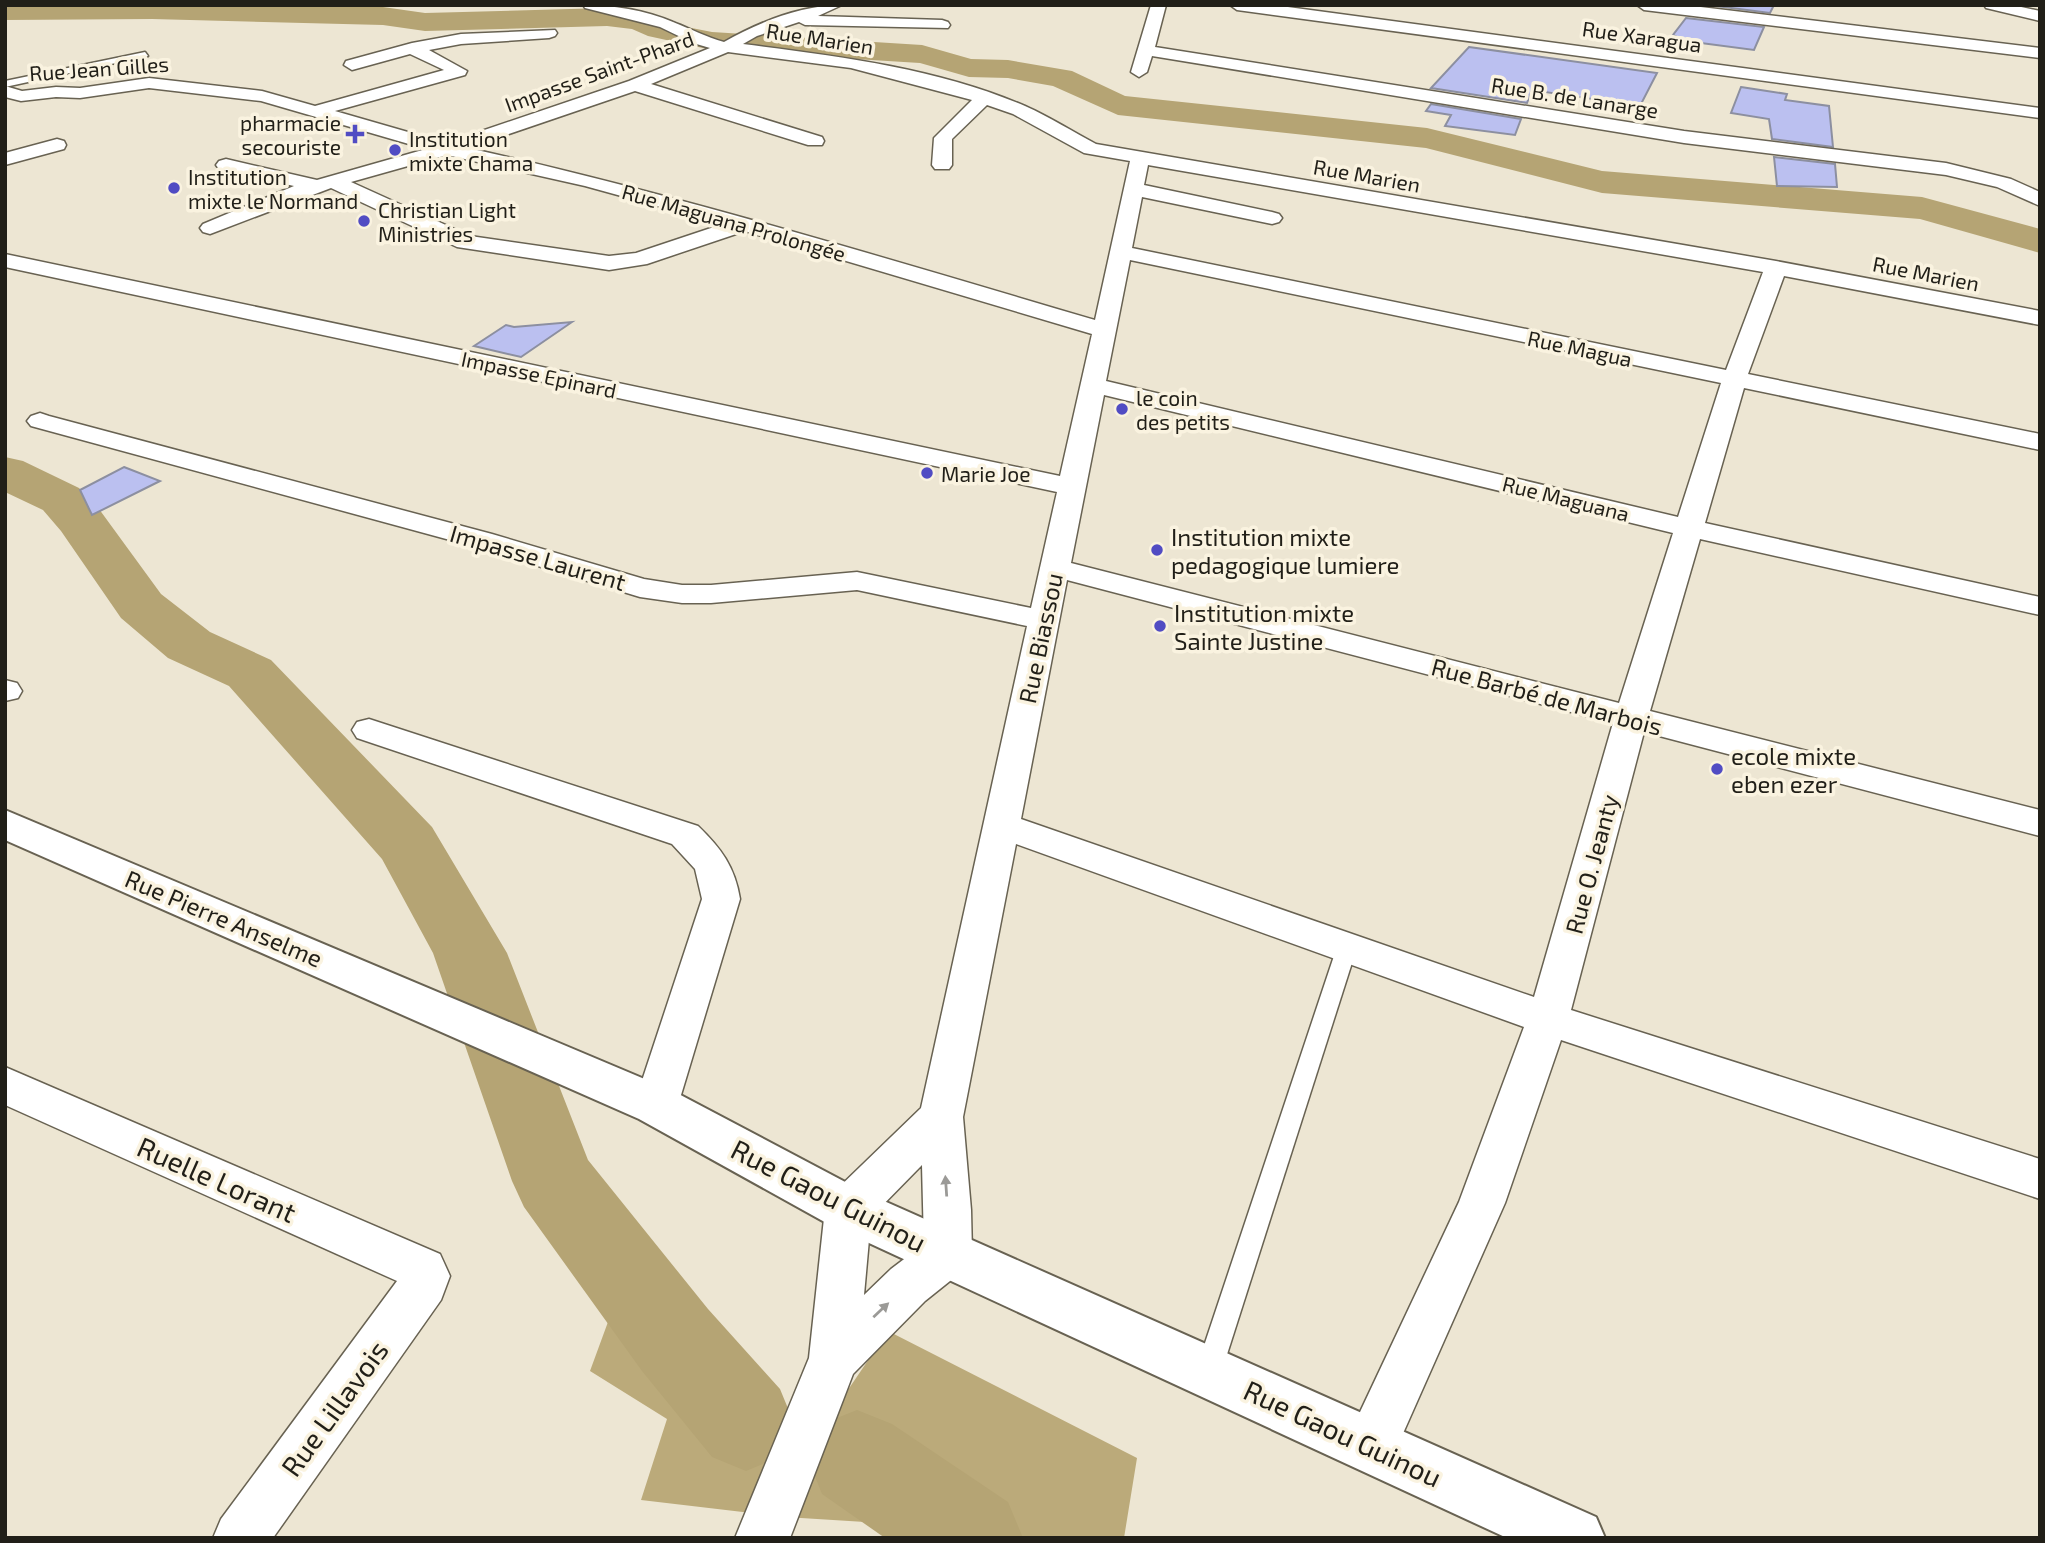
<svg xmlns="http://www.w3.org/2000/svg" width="2045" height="1543" viewBox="0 0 2045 1543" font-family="'Exo 2',sans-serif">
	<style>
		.forest { fill: #bbaa7a }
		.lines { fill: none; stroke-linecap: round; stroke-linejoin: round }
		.river { fill: #b5a474; fill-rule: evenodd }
		.building { fill: #bbc0f0; stroke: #8c8fa0; stroke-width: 2 }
		.lane-casing { stroke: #686252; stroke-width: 3 }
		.street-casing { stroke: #686252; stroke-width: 3 }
		.secondary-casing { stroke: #686252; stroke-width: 4 }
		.lane { fill: #fff; fill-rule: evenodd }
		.street { fill: #fff; fill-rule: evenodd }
		.secondary { fill: #fff; fill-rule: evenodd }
		.oneway { fill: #9b9a97 }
		.poi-dot { fill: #514cc3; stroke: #faf3e0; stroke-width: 2.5 }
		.labels { text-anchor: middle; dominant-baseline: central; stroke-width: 7; stroke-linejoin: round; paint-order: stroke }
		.far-street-label { font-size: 21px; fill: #211f18; stroke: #faf3e0 }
		.far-poi-label { font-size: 21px; fill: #211f18; stroke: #faf3e0; text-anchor: start }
		.poi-label { font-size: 24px; fill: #211f18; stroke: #faf3e0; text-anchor: start }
		.street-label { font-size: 24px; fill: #211f18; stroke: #faf3e0 }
		.near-street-label { font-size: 28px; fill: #211f18; stroke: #faf3e0 }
	</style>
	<rect width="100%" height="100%" fill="#ede6d3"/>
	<polygon class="forest" points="612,1311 820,1431 888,1331 1137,1458 1124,1538 930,1538 913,1525 785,1517 641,1500 667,1419 590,1371"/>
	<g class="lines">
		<g class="river">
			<polygon points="5,5 383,7 425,13 607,8 639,12 666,23 712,32 922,45 971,59 1008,60 1072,71 1125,96 1427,128 1602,171 1922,197 2040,229 2040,253 1920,219 1602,193 1426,148 1118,115 1053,86 1008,78 969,77 920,63 712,50 648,36 632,29 607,26 425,31 383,25 152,19 5,20"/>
			<polygon points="5,457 23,461 79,488 99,509 161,594 210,632 271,660 432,827 507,953 588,1160 708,1309 780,1389 794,1423 780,1457 746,1471 712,1457 642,1371 524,1207 512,1181 433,953 382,859 229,686 168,658 121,618 61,531 43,510 5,492"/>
			<polygon points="857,1410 892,1424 1008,1502 1023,1538 885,1538 822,1494 808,1459 822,1424"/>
		</g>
	</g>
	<g class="building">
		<polygon points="1708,5 1774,5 1770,13"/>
		<polygon points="1686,18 1764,27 1754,50 1701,43 1693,45 1673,35"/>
		<polygon points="1469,47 1657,73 1640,106 1532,90 1527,103 1431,88"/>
		<polygon points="1741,87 1787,94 1785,100 1829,106 1833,147 1772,139 1769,119 1731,113"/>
		<polygon points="1431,104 1521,119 1515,135 1445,126 1451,115 1426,111"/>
		<polygon points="1774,157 1835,164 1837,187 1777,186"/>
		<polygon points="572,322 521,357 474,346 506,325 514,327"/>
		<polygon points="124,467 160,481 92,515 80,490"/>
	</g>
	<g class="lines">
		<defs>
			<g id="lane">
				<polygon points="145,52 148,56 5,87 5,81"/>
				<polygon points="1347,940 1354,942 1357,947 1222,1370 1218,1379 1209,1382 1200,1379 1196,1370 1337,947 1340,942"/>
			</g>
			<g id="street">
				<path d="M 583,5 C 612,5 645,10 673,22 C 691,29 706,37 724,42 C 759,22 802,5 842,5 L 818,16 L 942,20 L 948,22 L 950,25 L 948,28 L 805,25 L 799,22 L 757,36 L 743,44 C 837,56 937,68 1025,106 C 1050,117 1073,132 1096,144 L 1776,261 L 2040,311 L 2040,325 L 1784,276 L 1748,374 L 2040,434 L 2040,450 L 1744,388 L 1705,523 L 2040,597 L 2040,615 L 1700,539 L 1650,711 L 2040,810 L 2040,836 L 1644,732 L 1571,1010 L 2040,1159 L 2040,1199 L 1561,1040 L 1505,1203 L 1389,1465 L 1370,1472 L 1351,1465 L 1344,1446 L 1459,1202 L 1524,1027 L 1016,844 L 963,1117 L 971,1210 L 972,1254 L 965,1269 L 925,1301 L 853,1374 L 790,1538 L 735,1538 L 809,1358 L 825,1209 L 832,1194 L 921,1108 L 1027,626 L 857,590 L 711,603 L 682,603 L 640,597 L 472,546 L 31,426 L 27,421 L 31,416 L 40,413 L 49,416 L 492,534 L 644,579 L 682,585 L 711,585 L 857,572 L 1031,608 L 1057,492 L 5,267 L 5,254 L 1060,476 L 1092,334 L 745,231 L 647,264 L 609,270 L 457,247 L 331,188 L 210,234 L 203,232 L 200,228 L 203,224 L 294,186 L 219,169 L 216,165 L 219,161 L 226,159 L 317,180 L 426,149 L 261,101 L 149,88 L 80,98 L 56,97 L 21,101 L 5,97 L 5,86 L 22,91 L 56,87 L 80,88 L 149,78 L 262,91 L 315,106 L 444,70 L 410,54 L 352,70 L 344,65 L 346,61 L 412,43 L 461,34 L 555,30 L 557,33 L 555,36 L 549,38 L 461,44 L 429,50 L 467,71 L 465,75 L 335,111 L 446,143 L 629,81 L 710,48 L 693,43 L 660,27 L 585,8 ZM 728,52 L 851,68 L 972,100 L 934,138 L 932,165 L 935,169 L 949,169 L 952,165 L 952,139 L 987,105 L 1013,114 L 1084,153 L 1130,161 L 1095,320 C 887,259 680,195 468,148 L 635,91 L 808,145 L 822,145 L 824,141 L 822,137 L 651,84 ZM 447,155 L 585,186 L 723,224 L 636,253 L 609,256 L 470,236 L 351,182 ZM 1148,165 L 1763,272 L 1726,370 L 1132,248 L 1142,197 L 1272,224 L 1279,222 L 1282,218 L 1279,214 L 1272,212 L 1144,185 ZM 1130,260 L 1721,383 L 1678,517 L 1106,381 ZM 1104,395 L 1673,533 L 1619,703 L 1071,563 ZM 1067,580 L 1613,723 L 1534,997 L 1021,819 ZM 922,1165 L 924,1244 L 891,1269 L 864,1295 L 871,1217 Z"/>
				<polygon points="1151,5 1166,5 1155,47 1684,131 1946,163 2011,179 2040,192 2040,206 1997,187 1946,175 1684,143 1152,56 1147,72 1139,77 1131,72"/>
				<polygon points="1230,5 1273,5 2040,108 2040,118 1237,10"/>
				<polygon points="1637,5 1684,5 2040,48 2040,58 1644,10"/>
				<polygon points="1984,5 2012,5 2040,11 2040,21 1986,8"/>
				<polygon points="57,139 64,141 66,145 64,149 5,165 5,153"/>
				<polygon points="5,680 17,683 22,691 18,698 5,701"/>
				<path d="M 369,719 L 698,826 C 721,848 735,867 740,899 L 678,1105 L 671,1118 L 656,1123 L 641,1118 L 634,1105 L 702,899 L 695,869 L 672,844 L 357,738 L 352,730 L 357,722 Z"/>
				<polygon points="5,1067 440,1254 450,1276 441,1300 273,1538 213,1538 221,1519 397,1281 5,1105"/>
			</g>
			<polygon id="secondary" points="5,810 673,1091 866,1193 1596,1517 1605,1538 1507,1538 830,1225 639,1119 5,840"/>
		</defs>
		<use href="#lane" class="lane-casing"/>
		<use href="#street" class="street-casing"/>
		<use href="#secondary" class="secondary-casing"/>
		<use href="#lane" class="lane"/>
		<use href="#street" class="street"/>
		<use href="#secondary" class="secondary"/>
	</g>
	<defs><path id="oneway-solid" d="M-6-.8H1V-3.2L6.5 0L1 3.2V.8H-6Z" transform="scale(1.75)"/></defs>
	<g class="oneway">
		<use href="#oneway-solid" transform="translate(946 1186) rotate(-94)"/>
		<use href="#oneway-solid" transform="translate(881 1310) rotate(-43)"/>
	</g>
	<g class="poi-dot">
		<path d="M351.5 123.5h7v7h7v7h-7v7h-7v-7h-7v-7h7z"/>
		<circle cx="395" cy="150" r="7"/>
		<circle cx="174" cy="188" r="7"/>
		<circle cx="364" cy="221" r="7"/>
		<circle cx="1122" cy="409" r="7"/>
		<circle cx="927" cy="473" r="7"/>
		<circle cx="1157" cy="550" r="7"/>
		<circle cx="1160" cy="626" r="7"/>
		<circle cx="1717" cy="769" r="7"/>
	</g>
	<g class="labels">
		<g class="far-street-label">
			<text transform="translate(1642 36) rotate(8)">Rue Xaragua</text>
			<text transform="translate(820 38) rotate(9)">Rue Marien</text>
			<text transform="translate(99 68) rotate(-4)">Rue Jean Gilles</text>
			<text transform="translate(599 71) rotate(-20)">Impasse Saint-Phard</text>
			<text transform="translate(1575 97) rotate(9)">Rue B. de Lanarge</text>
			<text transform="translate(1367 175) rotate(10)">Rue Marien</text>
			<text transform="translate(734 222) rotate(16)">Rue Maguana Prolongée</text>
			<text transform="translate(1926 273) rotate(11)">Rue Marien</text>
			<text transform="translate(1580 348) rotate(12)">Rue Magua</text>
			<text transform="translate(539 374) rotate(12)">Impasse Epinard</text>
			<text transform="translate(1566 498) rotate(14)">Rue Maguana</text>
		</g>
		<g class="far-poi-label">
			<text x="341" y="122" text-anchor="end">pharmacie<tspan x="341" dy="24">secouriste</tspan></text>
			<text x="409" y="138">Institution<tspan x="409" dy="24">mixte Chama</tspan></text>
			<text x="188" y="176">Institution<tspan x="188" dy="24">mixte le Normand</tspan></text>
			<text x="378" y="209">Christian Light<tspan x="378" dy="24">Ministries</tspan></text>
			<text x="1136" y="397">le coin<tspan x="1136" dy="24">des petits</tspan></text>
			<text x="941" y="473">Marie Joe</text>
		</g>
		<g class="poi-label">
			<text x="1171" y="536">Institution mixte<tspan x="1171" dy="28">pedagogique lumiere</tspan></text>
			<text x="1174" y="612">Institution mixte<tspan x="1174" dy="28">Sainte Justine</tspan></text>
			<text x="1731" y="755">ecole mixte<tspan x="1731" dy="28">eben ezer</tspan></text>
		</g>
		<g class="street-label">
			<text transform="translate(538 557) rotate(16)">Impasse Laurent</text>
			<text transform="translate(1040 638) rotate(-78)">Rue Biassou</text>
			<text transform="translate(1547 696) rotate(15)">Rue Barbé de Marbois</text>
			<text transform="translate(1591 864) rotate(-75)">Rue O. Jeanty</text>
			<text transform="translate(224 918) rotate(23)">Rue Pierre Anselme</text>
		</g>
		<g class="near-street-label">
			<text transform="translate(217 1179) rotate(24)">Ruelle Lorant</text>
			<text transform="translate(829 1195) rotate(27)">Rue Gaou Guinou</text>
			<text transform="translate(334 1408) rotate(-54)">Rue Lillavois</text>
			<text transform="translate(1343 1433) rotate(25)">Rue Gaou Guinou</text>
		</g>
	</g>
	<rect width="2045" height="1543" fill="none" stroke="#211f18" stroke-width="14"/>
</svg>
